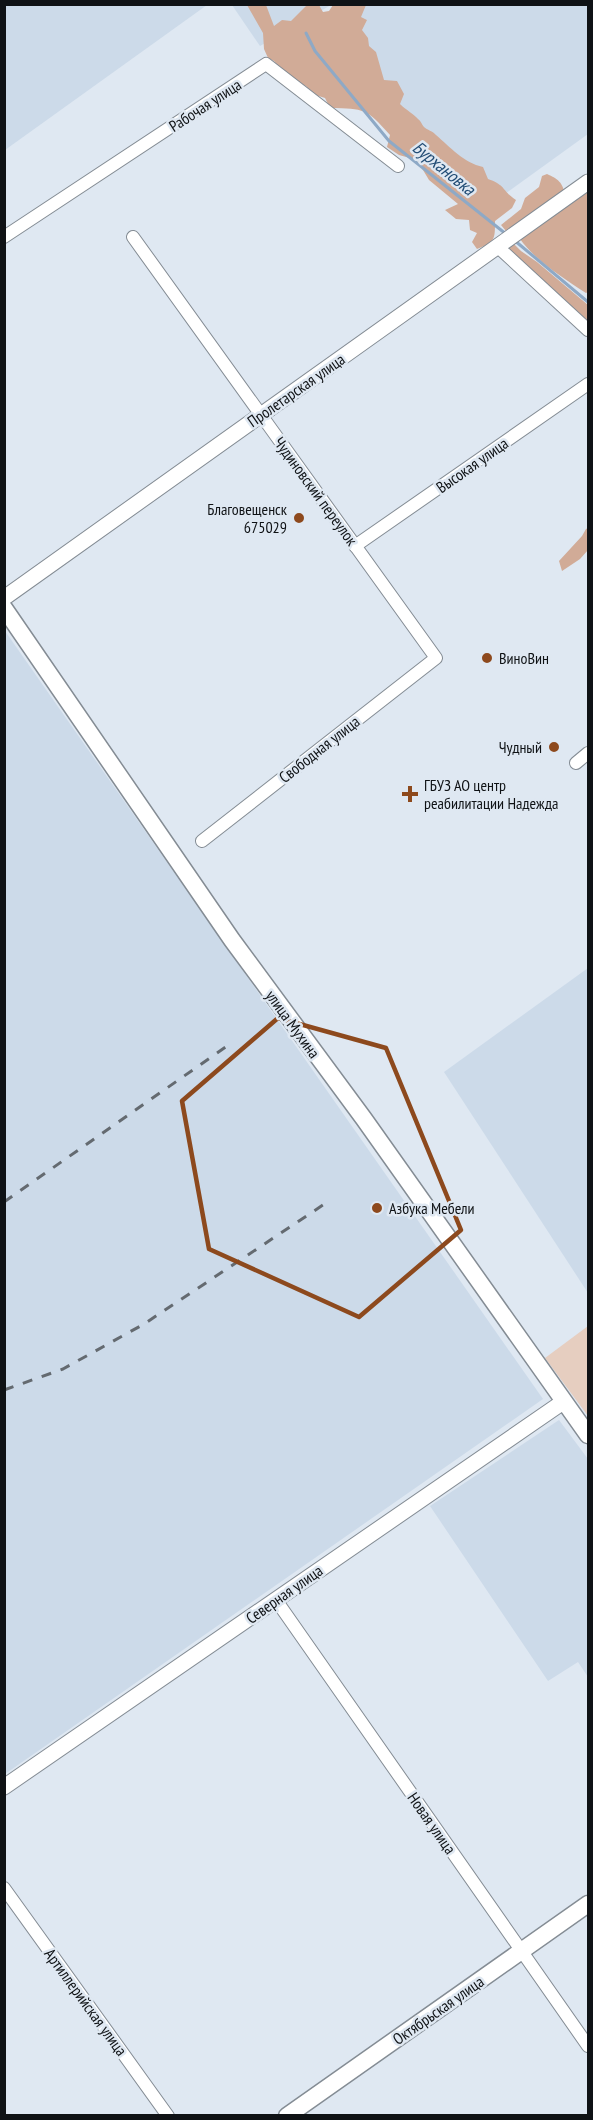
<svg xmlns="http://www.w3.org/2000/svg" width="593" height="2120" viewBox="0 0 593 2120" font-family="'PT Sans Narrow',sans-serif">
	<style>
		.built { fill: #ccdae9 }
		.green { fill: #e6cec0 }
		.forest { fill: #d1ab97 }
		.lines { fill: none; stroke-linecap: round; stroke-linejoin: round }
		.stream { stroke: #8ea9c6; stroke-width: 3 }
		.minor-casing { stroke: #848c94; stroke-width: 14 }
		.tertiary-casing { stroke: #848c94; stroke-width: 17 }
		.secondary-casing { stroke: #848c94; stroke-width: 19 }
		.minor { stroke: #fff; stroke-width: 12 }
		.tertiary { stroke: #fff; stroke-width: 15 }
		.secondary { stroke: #fff; stroke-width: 16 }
		.rail { stroke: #646a70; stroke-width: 3; stroke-dasharray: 10 10; stroke-linecap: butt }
		.marked { fill: none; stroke: #8d491d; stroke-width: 4.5; stroke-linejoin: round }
		.poi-dot { fill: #8d491d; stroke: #dfe8f2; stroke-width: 2 }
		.labels { text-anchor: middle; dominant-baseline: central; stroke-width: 5; stroke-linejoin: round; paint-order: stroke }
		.street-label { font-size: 16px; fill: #0f1215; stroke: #dfe8f2 }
		.poi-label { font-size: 16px; fill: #0f1215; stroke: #dfe8f2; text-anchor: start }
		.water-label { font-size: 18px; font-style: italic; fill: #234d75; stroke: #dfe8f2 }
	</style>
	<rect width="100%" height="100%" fill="#dfe8f2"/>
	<g class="built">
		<polygon points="5,4 207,4 207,5 5,150"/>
		<polygon points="232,5 331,5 260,46"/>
		<polygon points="338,5 588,5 588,134 498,199 394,121"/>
		<polygon points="5,631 543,1399 5,1774 4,1774"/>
		<polygon points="588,968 588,1293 444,1072"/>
		<polygon points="559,1420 588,1459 588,1677 578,1662 548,1681 430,1506"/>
	</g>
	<polygon class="green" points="588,1326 588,1416 545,1358"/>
	<g class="forest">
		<path d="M 247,5 L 266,5 L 274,26 L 282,20 L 291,21 L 307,5 L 319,5 L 323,12 L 329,11 L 333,5 L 366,5 L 361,17 L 367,20 L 362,30 L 368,38 L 369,46 L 376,52 L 384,80 L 397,81 L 404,94 L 400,104 C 406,110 414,114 418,119 C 421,121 422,125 424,127 C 427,130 433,131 436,135 C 450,147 464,163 483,167 L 488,179 C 506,185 502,191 516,200 L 512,208 L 495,221 C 495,240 495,242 477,249 L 472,242 L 477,233 L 470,230 L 469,220 L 456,219 L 445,210 L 458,204 L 429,180 L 417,160 L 399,155 L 387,147 L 390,135 C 366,108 365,109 330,108 L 325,98 L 312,94 L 306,86 L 296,84 L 280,69 L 274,61 L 268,58 L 264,49 L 263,33 Z"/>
		<path d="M 547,174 C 558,179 563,182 565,196 L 506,231 L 501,225 L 521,209 L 525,198 L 539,187 L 542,176 Z"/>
		<path d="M 588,192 L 588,292 L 586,293 C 563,278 536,261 520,239 L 581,194 Z"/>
		<polygon points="511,241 521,251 537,262 588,305 588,325 503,246"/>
		<polygon points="588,528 588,550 580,559 562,571 559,561 582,536 586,529"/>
	</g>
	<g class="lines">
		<g class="stream">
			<polyline points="306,33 315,51 389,141 506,234"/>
			<polyline points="514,240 588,302"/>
		</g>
		<defs>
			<g id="minor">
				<polyline points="4,237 266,64 398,166"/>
				<polyline points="133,237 436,658 202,841"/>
				<polyline points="498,247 588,330"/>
				<polyline points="355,546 588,384"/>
				<polyline points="576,763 588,753"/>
				<polyline points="276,1600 588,2046"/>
				<polyline points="4,1888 168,2116"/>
			</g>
			<g id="tertiary">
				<polyline points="4,598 588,182"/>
				<polyline points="4,1787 563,1402"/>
			</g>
			<g id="secondary">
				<polyline points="4,608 232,940 364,1119 588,1435"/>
				<polyline points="287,2116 588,1904"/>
			</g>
		</defs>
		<use href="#minor" class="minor-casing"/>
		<use href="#tertiary" class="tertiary-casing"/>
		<use href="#secondary" class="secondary-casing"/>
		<use href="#minor" class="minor"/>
		<use href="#tertiary" class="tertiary"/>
		<use href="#secondary" class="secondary"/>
		<g class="rail">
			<polyline points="4,1202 227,1046"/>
			<polyline points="4,1390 63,1369 144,1324 329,1201"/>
		</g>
	</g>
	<path class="marked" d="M 278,1018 L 386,1048 L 461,1230 L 359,1317 L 209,1249 L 182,1101 Z"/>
	<g class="poi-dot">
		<circle cx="299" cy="518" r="6"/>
		<circle cx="487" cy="658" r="6"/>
		<circle cx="554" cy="747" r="6"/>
		<path d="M407 785h6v6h6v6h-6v6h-6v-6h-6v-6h6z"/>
		<circle cx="377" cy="1208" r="6"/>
	</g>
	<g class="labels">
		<g class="street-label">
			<text transform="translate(205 105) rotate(-33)">Рабочая улица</text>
			<text transform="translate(296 390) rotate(-35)">Пролетарская улица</text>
			<text transform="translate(472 465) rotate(-35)">Высокая улица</text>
			<text transform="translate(316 491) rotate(54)">Чудиновский переулок</text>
			<text transform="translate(319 749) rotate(-38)">Свободная улица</text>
			<text transform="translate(293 1024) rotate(54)">улица Мухина</text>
			<text transform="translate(284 1594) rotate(-35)">Северная улица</text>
			<text transform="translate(432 1823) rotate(55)">Новая улица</text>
			<text transform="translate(86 2002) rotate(54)">Артиллерийская улица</text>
			<text transform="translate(438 2010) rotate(-35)">Октябрьская улица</text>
		</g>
		<g class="poi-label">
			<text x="287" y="509" text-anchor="end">Благовещенск<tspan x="287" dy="18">675029</tspan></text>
			<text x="499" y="658">ВиноВин</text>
			<text x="542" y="747" text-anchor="end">Чудный</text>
			<text x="424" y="785">ГБУЗ АО центр<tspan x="424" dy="18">реабилитации Надежда</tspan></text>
			<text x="389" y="1208">Азбука Мебели</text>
		</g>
		<g class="water-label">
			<text transform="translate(444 168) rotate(39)">Бурхановка</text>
		</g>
	</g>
	<rect width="593" height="2120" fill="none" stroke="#0f1215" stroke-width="12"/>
</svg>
